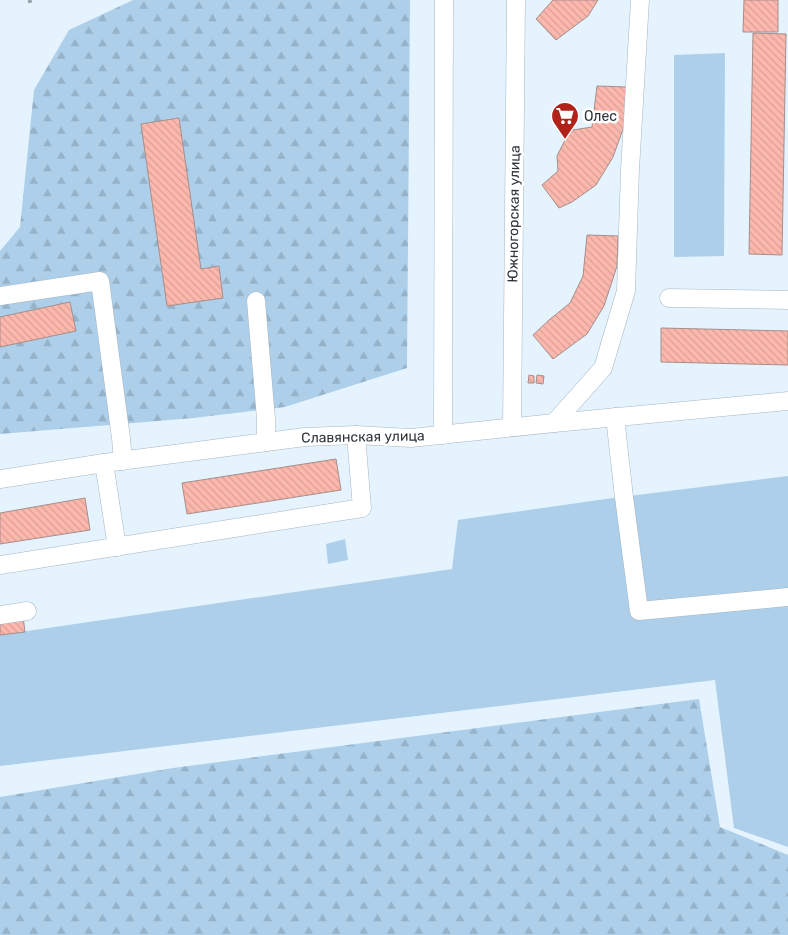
<svg xmlns="http://www.w3.org/2000/svg" width="788" height="935" viewBox="0 0 788 935" font-family="Rubik,sans-serif">
	<style>
		.green { fill: #adcfea }
		.forest { fill: url(#forest-firs) }
		.building { fill: url(#building-back-hatch); stroke: #a58e8b }
		.lines { fill: none; stroke-linecap: round; stroke-linejoin: round }
		.minor-casing { stroke: #a4b6c4; stroke-width: 19 }
		.path { stroke: #96a1aa; stroke-width: 3; stroke-dasharray: 4 4; stroke-linecap: butt }
		.minor { stroke: #fff; stroke-width: 18 }
		.labels { text-anchor: middle; dominant-baseline: central; stroke-width: 5; stroke-linejoin: round; paint-order: stroke }
		.poi-label { font-size: 14px; fill: #2c3339; stroke: #fff; text-anchor: start }
		.street-label { font-size: 14px; fill: #2c3339; stroke: #fff }
	</style>
	<defs>
		<pattern id="forest-firs" width="22" height="20" patternUnits="userSpaceOnUse" patternTransform="scale(1.25)"><rect width="22" height="20" fill="#adcfea"/><path d="M5 1l3.5 6h-7zM16 11l3.5 6h-7z" fill="#95b2c9"/></pattern>
		<pattern id="building-back-hatch" width="6" height="6" patternUnits="userSpaceOnUse" patternTransform="scale(1.25)"><rect width="6" height="6" fill="#fdb8ad"/><path d="M-1 5l2 2M0 0l6 6M5-1l2 2" fill="none" stroke="#d99f96"/></pattern>
	</defs>
	<rect width="100%" height="100%" fill="#e5f3ff"/>
	<g class="green">
		<polygon points="725,53 724,256 674,257 674,55"/>
		<polygon points="788,476 788,847 734,828 715,680 0,766 0,635 452,569 458,520 606,499"/>
		<polygon points="345,539 348,560 328,564 326,544"/>
	</g>
	<g class="forest">
		<polygon points="133,0 410,0 407,368 285,407 194,418 0,434 0,251 20,227 34,90 69,30"/>
		<polygon points="699,699 720,827 788,855 788,935 0,935 0,797 173,768"/>
	</g>
	<g class="building">
		<polygon points="553,0 598,0 588,16 556,40 536,19"/>
		<polygon points="744,0 778,0 778,32 743,32"/>
		<polygon points="753,33 786,34 782,255 749,254"/>
		<polygon points="597,86 627,87 627,118 613,157 596,185 572,202 559,208 542,185 558,171 557,156 565,140 573,130 592,127"/>
		<polygon points="179,118 201,269 219,266 223,298 167,306 141,124"/>
		<polygon points="587,235 618,236 617,266 604,306 587,334 553,359 533,335 549,320 570,303 583,276"/>
		<polygon points="70,302 76,331 0,347 0,317"/>
		<polygon points="661,328 788,331 788,365 661,362"/>
		<polygon points="529,375 534,376 534,383 528,383"/>
		<polygon points="537,375 544,376 543,384 536,383"/>
		<polygon points="336,459 341,490 187,514 182,483"/>
		<polygon points="85,498 90,530 0,544 0,513"/>
		<polygon points="23,616 25,632 0,635 0,619"/>
	</g>
	<g class="lines">
		<defs>
			<g id="minor">
				<polyline points="0,296 100,281 121,438 123,461"/>
				<polyline points="669,298 788,300"/>
				<polyline points="256,301 266,419 266,442"/>
				<polyline points="615,417 624,497 639,611 788,597"/>
				<polyline points="554,423 603,368 626,291 630,170 640,0"/>
				<polyline points="512,427 516,0"/>
				<polyline points="443,435 444,0"/>
				<polyline points="104,463 117,547"/>
				<polyline points="0,479 104,463 305,437 356,435 411,438 554,423 788,401"/>
				<polyline points="0,565 362,508 356,435"/>
				<polyline points="0,615 27,611"/>
			</g>
		</defs>
		<use href="#minor" class="minor-casing"/>
		<polyline class="path" points="28,2 34,0"/>
		<use href="#minor" class="minor"/>
	</g>
	<defs>
		<symbol id="supermarket-pin" viewBox="-11 -11 22 30"><path d="M0 17L-7.5 6A9.5 9.5 0 1 1 7.5 6Z" fill="#b1221a" stroke="#fff"/><path d="M-6-5.5h2.5l.6 2H6L4.5 2H-2.5L-4.4-4H-6ZM-1.5 3.2a1.3 1.3 0 1 0 .1 0ZM3 3.2a1.3 1.3 0 1 0 .1 0Z" fill="#fff"/></symbol>
	</defs>
	<g fill-rule="evenodd">
		<use href="#supermarket-pin" x="549" y="100" width="32" height="43"/>
	</g>
	<g class="labels">
		<g class="poi-label">
			<text x="584" y="116">Олес</text>
		</g>
		<g class="street-label">
			<text transform="translate(514 214) rotate(-89)">Южногорская улица</text>
			<text transform="translate(363 437) rotate(-1)">Славянская улица</text>
		</g>
	</g>
</svg>
